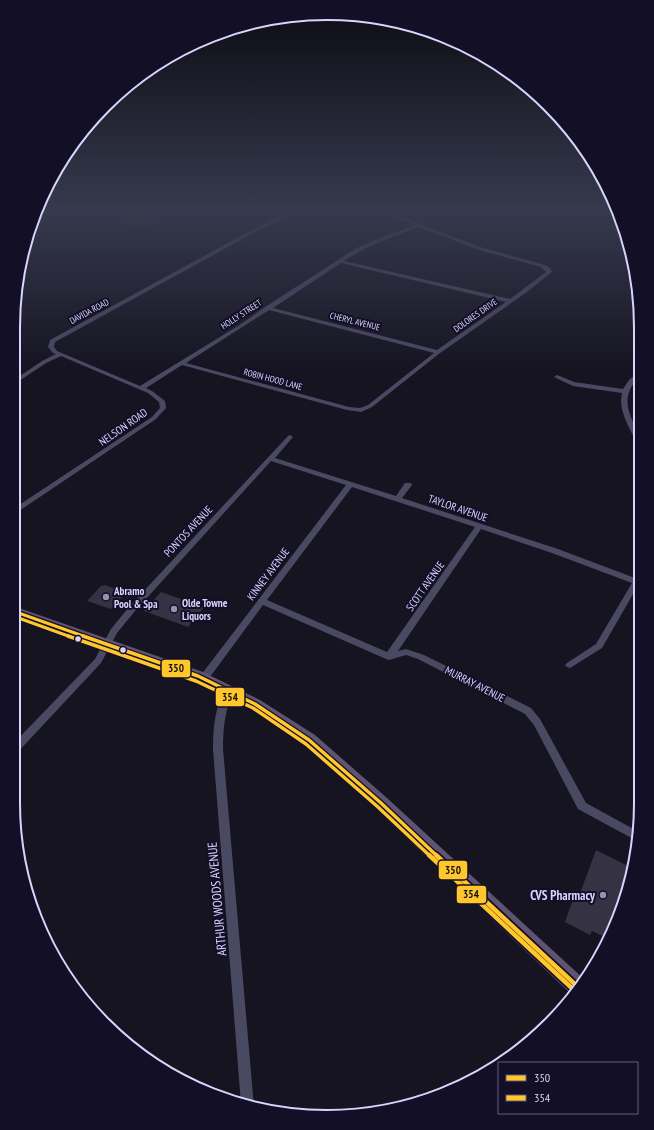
<svg xmlns="http://www.w3.org/2000/svg" width="654" height="1130" viewBox="0 0 654 1130" font-family="'PT Sans Narrow',sans-serif">
	<style>
		.green { fill: #132c2d }
		.building { fill: #343243 }
		.lines { fill: none; stroke-linecap: round; stroke-linejoin: round }
		.street { fill: #4a4962; fill-rule: evenodd }
		.primary { fill: #5e5373; fill-rule: evenodd }
		.bus-1-far2-casing { stroke: #130f26; stroke-width: 6 }
		.bus-1-far1-casing { stroke: #130f26; stroke-width: 6 }
		.bus-1-casing { stroke: #130f26; stroke-width: 8 }
		.bus-2-far2-casing { stroke: #130f26; stroke-width: 6 }
		.bus-2-far1-casing { stroke: #130f26; stroke-width: 6 }
		.bus-2-casing { stroke: #130f26; stroke-width: 8 }
		.bus-1-far2 { stroke: #ffc72c; stroke-width: 3 }
		.bus-1-far1 { stroke: #ffc72c; stroke-width: 3.5 }
		.bus-1 { stroke: #ffc72c; stroke-width: 4.5 }
		.bus-2-far2 { stroke: #ffc72c; stroke-width: 3 }
		.bus-2-far1 { stroke: #ffc72c; stroke-width: 3.5 }
		.bus-2 { stroke: #ffc72c; stroke-width: 4.5 }
		.poi-dot { fill: #9591b1; stroke: #130f26; stroke-width: 1.5 }
		.bus-dot { fill: #d9d4ff; stroke: #130f26; stroke-width: 1.5 }
		.labels { text-anchor: middle; dominant-baseline: central; stroke-width: 4; stroke-linejoin: round; paint-order: stroke }
		.far-street-label { font-size: 9px; fill: #d9d4ff; stroke: #130f26 }
		.street-label { font-size: 11px; fill: #d9d4ff; stroke: #130f26 }
		.poi-label { font-size: 11px; font-weight: bold; fill: #d9d4ff; stroke: #130f26; text-anchor: start }
		.near-poi-label { font-size: 13px; font-weight: bold; fill: #d9d4ff; stroke: #130f26; text-anchor: end }
		.near-street-label { font-size: 13px; fill: #d9d4ff; stroke: #130f26 }
		.rim { fill: none; stroke: #d9d4ff; stroke-width: 2 }
		.line-badge { stroke: #130f26; stroke-width: 1.5 }
		.pale-badge-label { font-size: 11px; text-anchor: middle; font-weight: bold; fill: #111 }
	</style>
	<rect width="100%" height="100%" fill="#161421"/>
	<polygon class="green" points="135,216 155,219 155,220 141,227 123,223"/>
	<g class="building">
		<polygon points="105,585 122,591 121,592 125,594 111,609 87,601 101,586"/>
		<polygon points="161,592 204,607 188,627 144,611"/>
		<polygon points="596,850 632,868 624,904 607,938 592,931 590,935 565,922 575,894 579,896"/>
	</g>
	<g class="lines">
		<g class="street">
			<polygon points="39,210 44,210 38,215 35,215"/>
			<path d="M 295,210 L 302,210 L 259,230 L 55,342 L 54,347 L 57,351 L 140,386 L 241,324 L 265,307 L 355,249 L 372,241 L 415,225 L 377,210 L 383,210 L 480,247 L 545,265 L 550,268 L 552,272 L 527,292 L 440,353 L 372,407 L 361,412 L 347,410 L 182,365 L 146,388 L 152,391 L 165,401 L 166,408 L 156,419 L 13,515 L 13,509 L 152,417 L 160,408 L 159,402 L 148,393 L 61,356 L 46,363 L 16,383 L 14,384 L 14,380 L 42,361 L 56,354 L 53,353 L 48,347 L 50,340 L 255,228 L 277,217 ZM 419,227 L 476,249 L 541,267 L 546,272 L 510,299 L 344,261 C 368,245 393,237 419,227 ZM 341,263 L 506,302 L 437,350 L 273,308 ZM 269,310 L 434,353 L 368,405 L 360,408 L 349,407 L 186,363 Z"/>
			<polygon points="609,210 617,210 618,213 609,211"/>
			<path d="M 640,371 L 640,376 C 624,392 625,405 634,424 C 638,432 641,437 640,445 L 637,443 C 629,427 618,410 622,393 L 573,386 L 554,377 L 557,375 L 574,382 L 623,389 L 629,380 Z"/>
			<path d="M 290,435 L 293,437 L 275,458 L 396,496 L 405,483 L 411,483 L 412,485 L 402,498 L 558,549 L 635,578 L 637,574 L 640,573 L 640,582 L 602,648 L 570,668 L 567,667 L 565,665 L 567,663 L 596,644 L 632,583 L 552,553 L 481,529 L 398,651 L 406,649 L 424,655 L 531,708 L 540,719 L 586,803 L 639,832 L 637,841 L 578,809 L 534,725 L 525,714 L 418,659 L 406,655 L 389,660 L 386,659 L 263,605 L 207,681 L 204,682 L 201,681 L 199,678 L 201,675 L 346,485 L 271,461 L 135,611 L 117,633 L 101,663 L 16,754 L 13,755 L 13,744 L 95,659 L 111,629 L 129,607 L 288,436 ZM 352,487 L 475,527 L 387,652 L 267,600 Z"/>
			<path d="M 229,686 L 232,687 L 234,690 C 225,709 223,728 223,749 L 254,1107 L 246,1106 L 241,1104 L 213,749 C 213,728 215,709 224,690 L 226,687 Z"/>
		</g>
		<polygon class="primary" points="13,606 203,672 260,700 315,735 387,798 585,980 572,995 375,808 303,745 250,708 193,680 13,616"/>
		<defs>
			<polyline id="bus-1-far2" points="13,611 86,637"/>
			<polyline id="bus-1-far1" points="83,636 198,676 255,704 309,740 381,803 437,856"/>
			<polyline id="bus-1" points="436,855 579,988"/>
			<polyline id="bus-2-far2" points="13,616 71,637"/>
			<polyline id="bus-2-far1" points="68,636 196,681 253,708 306,744 378,807 430,856"/>
			<polyline id="bus-2" points="429,855 575,991"/>
		</defs>
		<use href="#bus-1-far2" class="bus-1-far2-casing"/>
		<use href="#bus-1-far1" class="bus-1-far1-casing"/>
		<use href="#bus-1" class="bus-1-casing"/>
		<use href="#bus-2-far2" class="bus-2-far2-casing"/>
		<use href="#bus-2-far1" class="bus-2-far1-casing"/>
		<use href="#bus-2" class="bus-2-casing"/>
		<use href="#bus-1-far2" class="bus-1-far2"/>
		<use href="#bus-1-far1" class="bus-1-far1"/>
		<use href="#bus-1" class="bus-1"/>
		<use href="#bus-2-far2" class="bus-2-far2"/>
		<use href="#bus-2-far1" class="bus-2-far1"/>
		<use href="#bus-2" class="bus-2"/>
	</g>
	<linearGradient id="sky" x2="0" y2="1"><stop stop-color="#0c0b12"/><stop offset="0.57" stop-color="#363a4e"/><stop offset="1" stop-color="#363a4e" stop-opacity="0"/></linearGradient>
	<rect width="654" height="368" fill="url(#sky)"/>
	<g class="poi-dot">
		<circle cx="106" cy="597" r="4"/>
		<circle cx="174" cy="609" r="4"/>
		<circle cx="603" cy="895" r="4"/>
	</g>
	<g class="bus-dot">
		<circle cx="78" cy="639" r="3.5"/>
		<circle cx="123" cy="650" r="3.5"/>
	</g>
	<g class="labels">
		<g class="far-street-label">
			<text transform="translate(89 311) rotate(-28)">DAVIDA ROAD</text>
			<text transform="translate(241 314) rotate(-33)">HOLLY STREET</text>
			<text transform="translate(475 315) rotate(-35)">DOLORES DRIVE</text>
			<text transform="translate(355 321) rotate(14)">CHERYL AVENUE</text>
			<text transform="translate(273 379) rotate(15)">ROBIN HOOD LANE</text>
		</g>
		<g class="street-label">
			<text transform="translate(123 427) rotate(-35)">NELSON ROAD</text>
			<text transform="translate(458 508) rotate(19)">TAYLOR AVENUE</text>
			<text transform="translate(188 531) rotate(-47)">PONTOS AVENUE</text>
			<text transform="translate(268 574) rotate(-53)">KINNEY AVENUE</text>
			<text transform="translate(425 586) rotate(-55)">SCOTT AVENUE</text>
			<text transform="translate(475 684) rotate(27)">MURRAY AVENUE</text>
		</g>
		<g class="poi-label">
			<text x="114" y="591">Abramo<tspan x="114" dy="13">Pool &amp; Spa</tspan></text>
			<text x="182" y="603">Olde Towne<tspan x="182" dy="13">Liquors</tspan></text>
		</g>
		<g class="near-poi-label">
			<text x="595" y="895">CVS Pharmacy</text>
		</g>
		<g class="near-street-label">
			<text transform="translate(217 899) rotate(-95)">ARTHUR WOODS AVENUE</text>
		</g>
	</g>
	<path d="M0 0H654V1130H0ZM327 20H327A307 307 0 0 1 634 327V803A307 307 0 0 1 327 1110H327A307 307 0 0 1 20 803V327A307 307 0 0 1 327 20Z" fill="#130f26" fill-rule="evenodd"/>
	<path class="rim" d="M327 20H327A307 307 0 0 1 634 327V803A307 307 0 0 1 327 1110H327A307 307 0 0 1 20 803V327A307 307 0 0 1 327 20Z"/>
	<g class="line-badge">
		<rect x="161" y="659" width="30" height="19" rx="4" fill="#ffc72c"/>
		<rect x="215" y="687" width="30" height="20" rx="4" fill="#ffc72c"/>
		<rect x="438" y="860" width="30" height="20" rx="4" fill="#ffc72c"/>
		<rect x="456" y="885" width="31" height="19" rx="4" fill="#ffc72c"/>
	</g>
	<g class="pale-badge-label">
		<text x="176" y="672">350</text>
		<text x="230" y="701">354</text>
		<text x="453" y="874">350</text>
		<text x="471" y="898">354</text>
	</g>
	<rect x="498" y="1062" width="140" height="52" fill="#130f26" stroke="#625e7d"/>
	<rect x="506" y="1075" width="20" height="6" fill="#ffc72c" stroke="#625e7d"/>
	<text x="534" y="1082" font-size="12" fill="#d9d4ff">350</text>
	<rect x="506" y="1095" width="20" height="6" fill="#ffc72c" stroke="#625e7d"/>
	<text x="534" y="1102" font-size="12" fill="#d9d4ff">354</text>
</svg>
